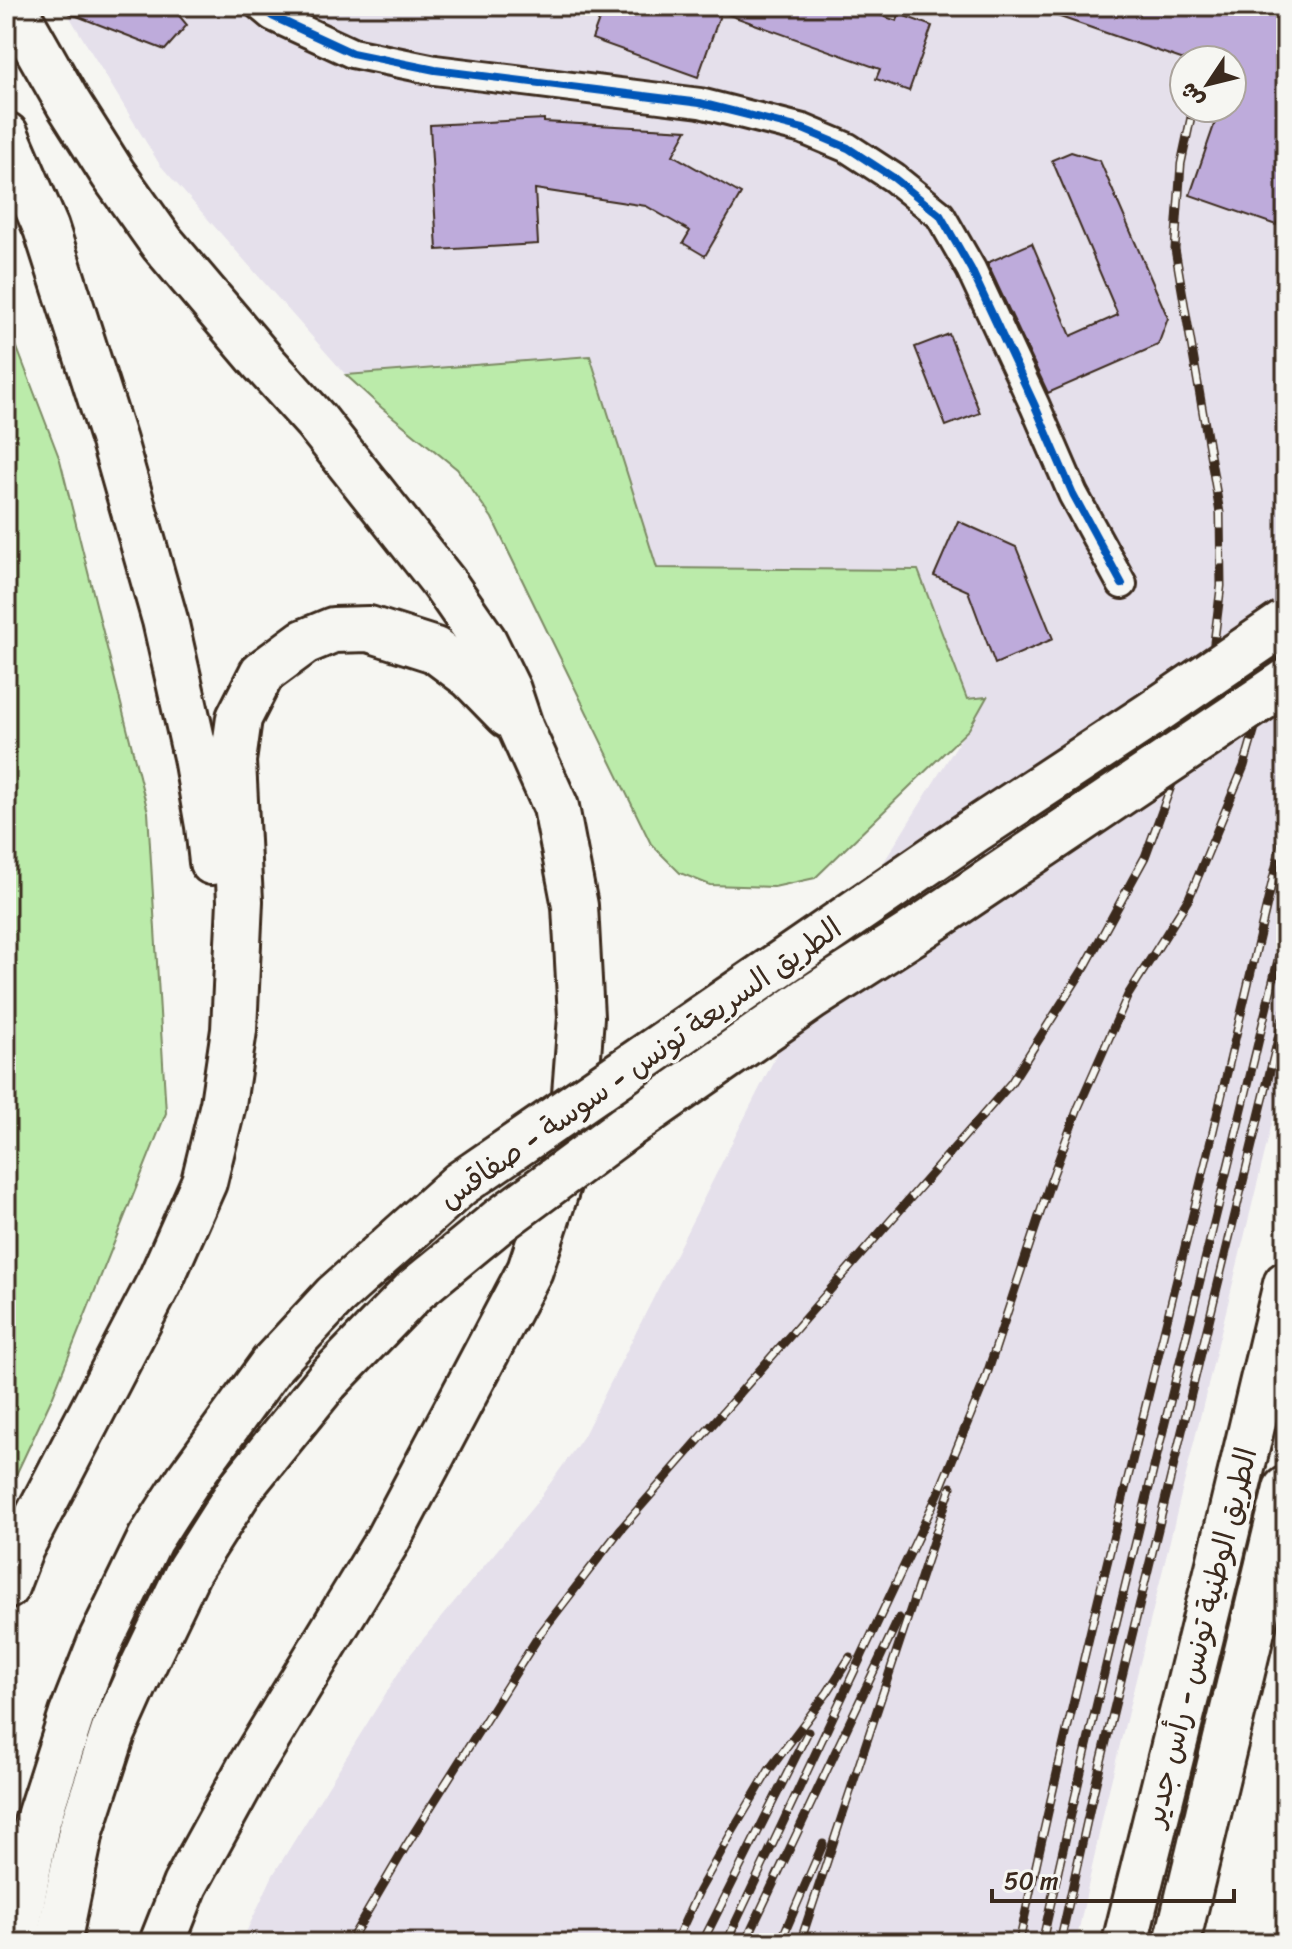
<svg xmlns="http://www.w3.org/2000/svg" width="1292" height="1949" viewBox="0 0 1292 1949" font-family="Sriracha,'Playpen Sans Arabic',sans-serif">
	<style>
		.built { fill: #e5e0eb; fill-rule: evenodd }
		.green { fill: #bbebaa; stroke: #7b8a64; stroke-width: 2 }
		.building { fill: #beabdb; stroke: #3b2a1e; stroke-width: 2 }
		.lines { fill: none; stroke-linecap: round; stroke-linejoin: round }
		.street-casing { stroke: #3b2a1e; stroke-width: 34 }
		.primary-casing { stroke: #3b2a1e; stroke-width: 50 }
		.highway-casing { stroke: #3b2a1e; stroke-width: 50 }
		.street { stroke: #f6f6f2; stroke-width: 28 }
		.primary { stroke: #f6f6f2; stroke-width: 44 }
		.highway { stroke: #f6f6f2; stroke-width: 44 }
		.rail-casing { stroke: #3b2a1e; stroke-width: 9 }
		.rail { stroke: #f6f6f2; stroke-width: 6; stroke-dasharray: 18; stroke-linecap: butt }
		.highway-bridge-casing { stroke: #3b2a1e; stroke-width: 50; stroke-linecap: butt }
		.highway-bridge { stroke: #f6f6f2; stroke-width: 44 }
		.cycleway-casing { stroke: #f6f6f2; stroke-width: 13 }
		.cycleway { stroke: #0057b8; stroke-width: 8 }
		.labels { text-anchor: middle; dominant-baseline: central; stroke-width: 7; stroke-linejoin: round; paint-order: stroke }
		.street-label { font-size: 30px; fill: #3b2a1e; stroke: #f6f6f2 }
	</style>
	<rect width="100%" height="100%" fill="#f6f6f2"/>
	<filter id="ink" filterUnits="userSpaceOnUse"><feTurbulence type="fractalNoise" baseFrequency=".0125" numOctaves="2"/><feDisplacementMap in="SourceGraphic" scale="16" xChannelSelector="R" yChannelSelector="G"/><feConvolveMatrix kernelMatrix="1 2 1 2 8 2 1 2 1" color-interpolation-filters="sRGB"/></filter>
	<g filter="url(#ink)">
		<path class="built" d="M 63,6 L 1286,6 L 1286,1066 L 1105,1806 L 1076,1943 L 241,1943 L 273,1875 L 409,1656 L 537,1502 L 583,1437 L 832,945 L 987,697 L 967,700 L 918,570 L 656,568 L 590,356 L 346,375 L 160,165 ZM 1184,60 L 1232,60 L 1232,108 L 1184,108 Z"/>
		<g class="green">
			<polygon points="6,319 60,460 148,812 166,1113 52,1398 6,1496"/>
			<polygon points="590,356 657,568 918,570 967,699 987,697 969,729 815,878 774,887 710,885 680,873 651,844 492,518 457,469 382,408 346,375"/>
		</g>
		<g class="building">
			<polygon points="56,6 171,6 187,25 165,50 56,8"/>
			<polygon points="604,6 854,6 897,21 899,14 932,26 909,91 876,79 880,69 721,12 698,77 592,39"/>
			<polygon points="1041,6 1286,6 1286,197 1276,225 1190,195 1220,108 1232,108 1232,60 1184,60 1040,10"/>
			<polygon points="544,119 544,122 687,130 673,155 741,194 705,256 683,243 690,231 646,206 535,189 538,244 437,250 430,125"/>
			<polygon points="1071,152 1100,161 1168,318 1158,345 1048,393 987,263 1032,243 1071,336 1118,315 1052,160"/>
			<polygon points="949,334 980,413 946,426 915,347"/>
			<polygon points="958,521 1016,547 1053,639 995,664 968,591 934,576"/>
		</g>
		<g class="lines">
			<defs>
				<polyline id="street" points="260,6 272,16 352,53 435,70 700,103 803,129 848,148 894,178 940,215 971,269 1035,406 1073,494 1122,584"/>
				<g id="primary">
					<polyline points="1125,1943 1219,1564 1286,1284"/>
					<polyline points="1177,1943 1286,1489"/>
				</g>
				<g id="highway">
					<polyline points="13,6 68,103 113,174 162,243 262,361 316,421 444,583 484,641 508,690 521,729 556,807 575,906 581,1017 571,1145 530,1270 387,1541 248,1770 185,1885 162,1943"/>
					<polyline points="6,135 46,228 114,441 165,620 196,757 208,826 212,862"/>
					<polyline points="6,1587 21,1548 161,1279 204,1182 223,1104 234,1030 240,901 233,761 239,718 262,673 304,642 333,630 369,629 435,650 471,677 508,715"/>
					<polyline points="14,1943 37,1823 72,1714 102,1638 150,1539 188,1480 273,1363"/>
					<polyline points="58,1943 81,1831 113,1733 143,1666 189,1570 243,1485 327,1381"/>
				</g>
			</defs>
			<use href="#street" class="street-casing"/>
			<use href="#primary" class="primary-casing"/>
			<use href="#highway" class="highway-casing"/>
			<use href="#street" class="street"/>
			<use href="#primary" class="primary"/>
			<use href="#highway" class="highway"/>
			<defs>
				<g id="rail">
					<polyline points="349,1943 406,1846 540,1634 620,1530 1011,1083 1086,965 1145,857 1209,683 1221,586 1220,513 1175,249 1181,164 1193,108"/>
					<polyline points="675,1943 699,1891 731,1834 769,1770 827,1693 850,1657"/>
					<polyline points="702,1943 808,1732"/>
					<polyline points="726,1943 938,1494 985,1380 1051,1180 1078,1108 1128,995 1189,898 1244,766 1286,620"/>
					<polyline points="745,1943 899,1618"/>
					<polyline points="780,1943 823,1844"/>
					<polyline points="800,1943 951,1487"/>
					<path d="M 1019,1943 C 1077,1673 1147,1405 1212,1136 C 1237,1032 1261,928 1286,824"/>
					<path d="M 1042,1943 C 1117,1603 1206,1265 1286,926"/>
					<polyline points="1060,1943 1091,1803 1286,1006"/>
				</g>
			</defs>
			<use href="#rail" class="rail-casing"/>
			<use href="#rail" class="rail"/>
			<defs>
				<g id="highway-bridge">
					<polyline points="273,1363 335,1296 460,1184 975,830 1150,715 1286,622"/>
					<polyline points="327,1381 415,1290 499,1221 626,1127 811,998 911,934 1286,682"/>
				</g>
			</defs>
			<use href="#highway-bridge" class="highway-bridge-casing"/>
			<use href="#highway-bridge" class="highway-bridge"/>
			<defs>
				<polyline id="cycleway" points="260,6 272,16 352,53 435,70 700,103 803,129 848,148 894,178 940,215 971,269 1035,406 1073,494 1122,584"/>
			</defs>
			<use href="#cycleway" class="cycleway-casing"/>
			<use href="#cycleway" class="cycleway"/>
		</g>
	</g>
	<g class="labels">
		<g class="street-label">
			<text transform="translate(640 1063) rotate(-35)">الطريق السريعة تونس - سوسة - صفاقس</text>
			<text transform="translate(1200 1637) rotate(-76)">الطريق الوطنية تونس - رأس جدير</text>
		</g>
	</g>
	<rect width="1292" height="1949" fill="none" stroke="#f6f6f2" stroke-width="32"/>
	<rect x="16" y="16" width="1260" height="1917" fill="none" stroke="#3b2a1e" stroke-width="3" filter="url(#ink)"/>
	<g transform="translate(1208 84) rotate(235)"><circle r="38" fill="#f6f6f2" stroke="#aba49d" stroke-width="2"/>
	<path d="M0-6L14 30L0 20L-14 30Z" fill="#3b2a1e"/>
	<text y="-12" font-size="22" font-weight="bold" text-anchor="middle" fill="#3b2a1e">ش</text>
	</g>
	<path d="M992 1889v12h242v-12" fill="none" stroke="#3b2a1e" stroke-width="4"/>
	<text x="1004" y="1889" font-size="24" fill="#3b2a1e" stroke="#f6f6f2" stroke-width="6" paint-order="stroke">50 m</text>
</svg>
